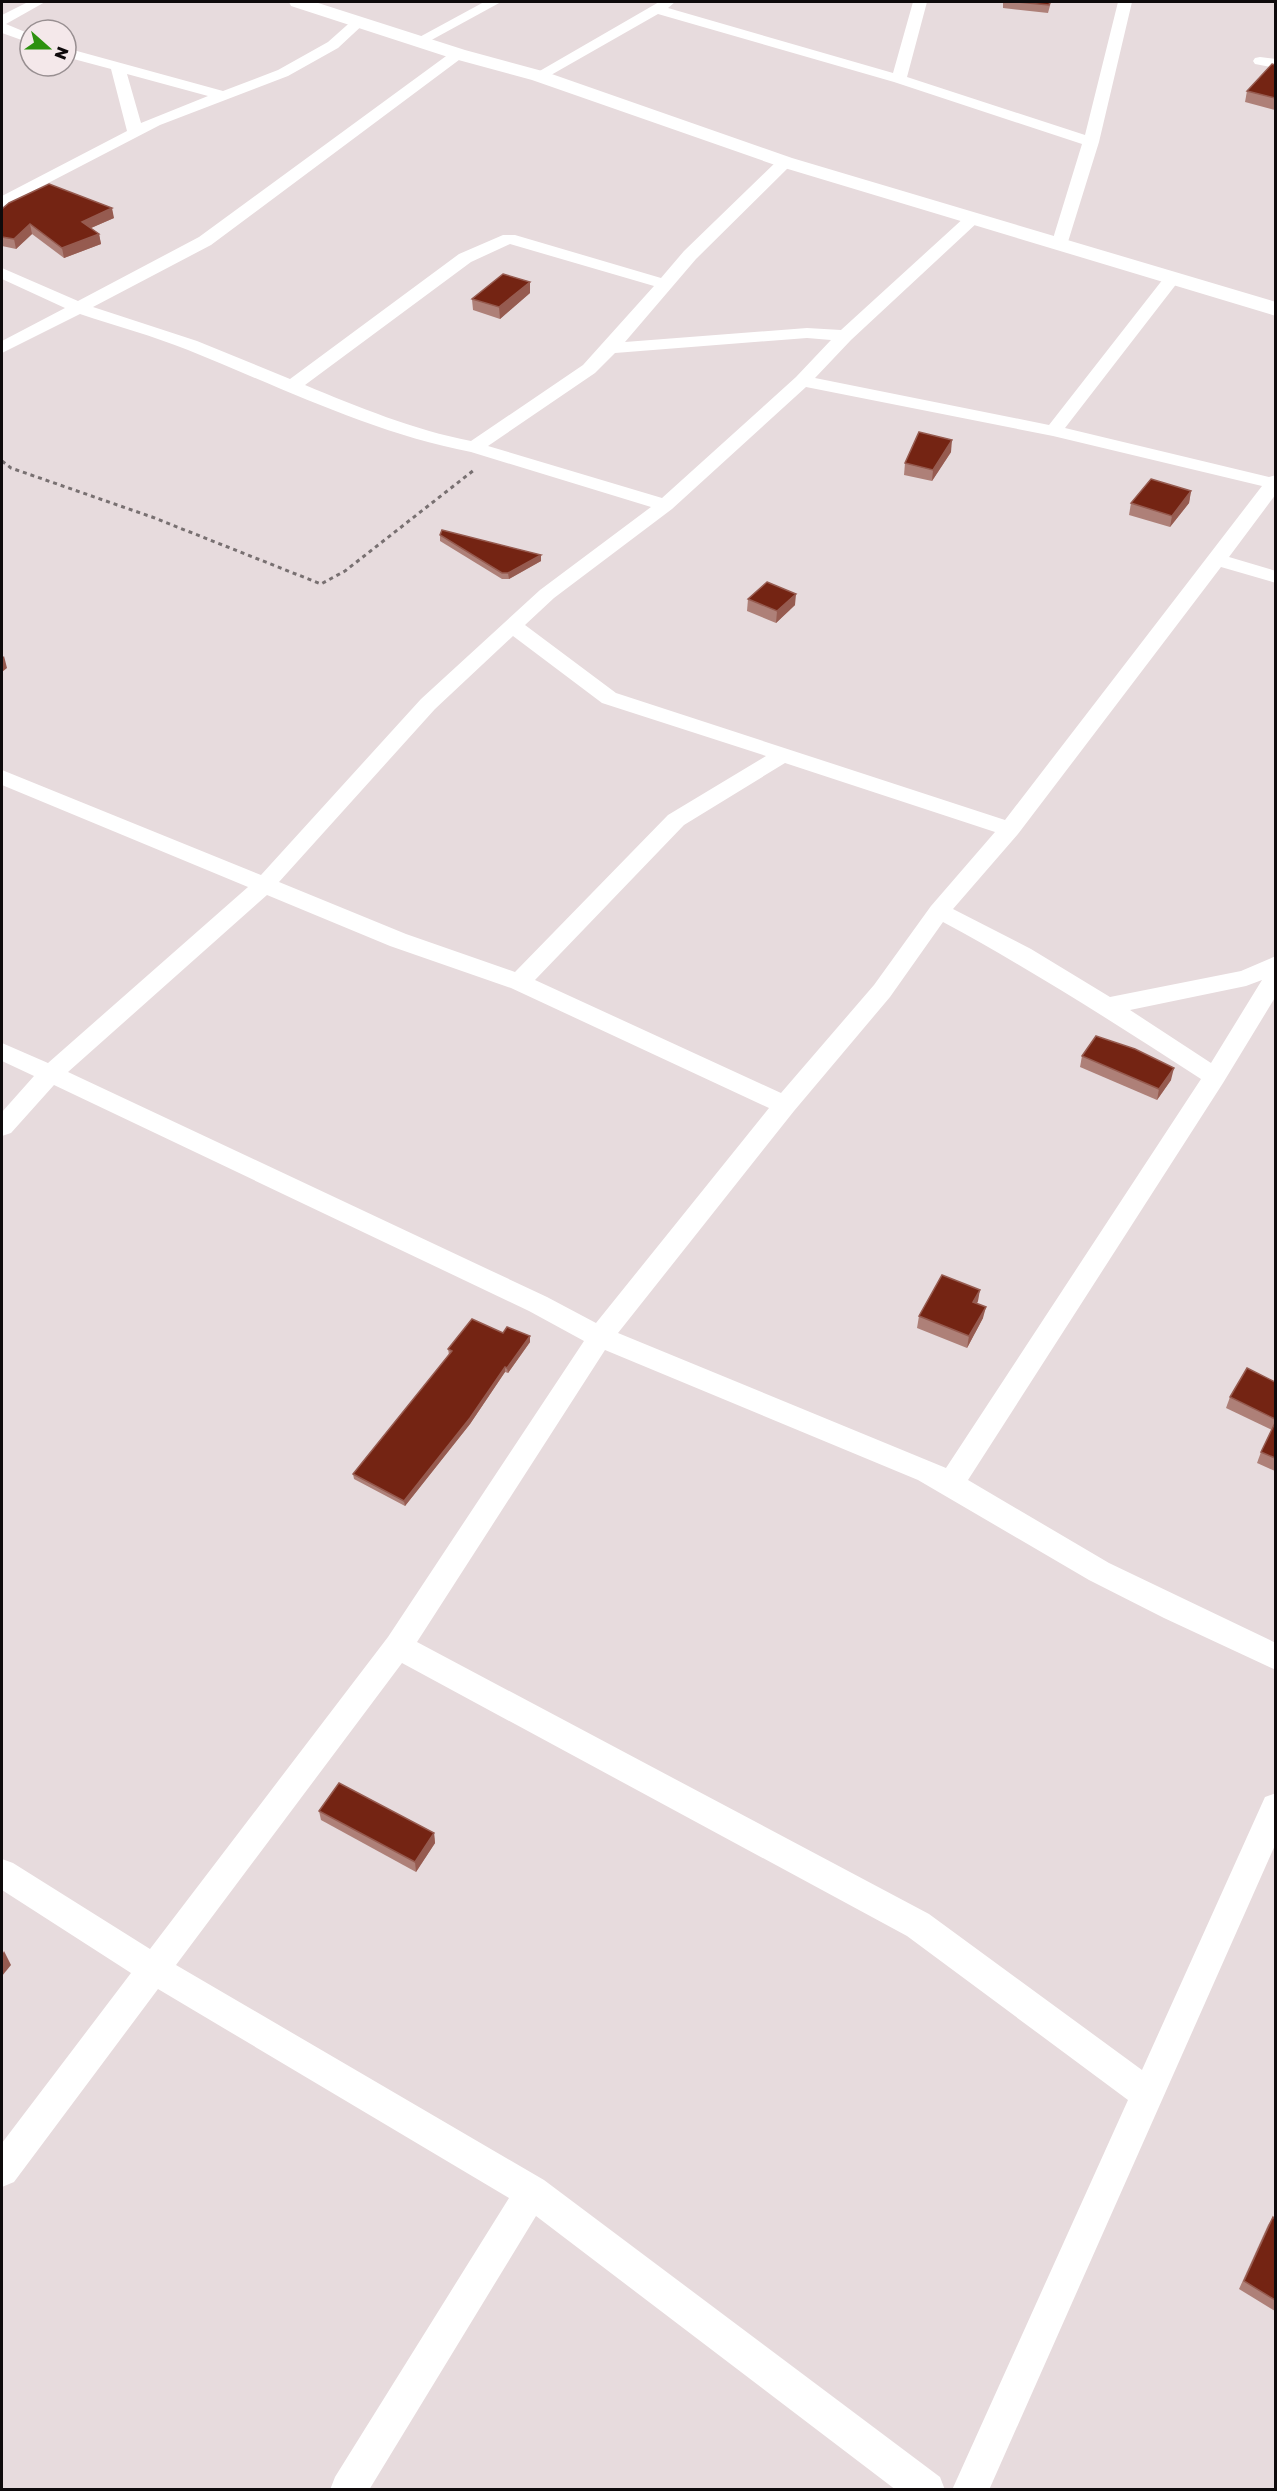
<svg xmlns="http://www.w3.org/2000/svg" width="1277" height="2491" viewBox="0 0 1277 2491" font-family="'Golos Text',sans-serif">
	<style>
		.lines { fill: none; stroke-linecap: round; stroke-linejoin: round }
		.path { stroke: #787071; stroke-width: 3; stroke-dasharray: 4 4; stroke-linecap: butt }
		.street { fill: #fff; fill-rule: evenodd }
		.secondary { fill: #fff; fill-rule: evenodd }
		.wall { fill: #ae8078 }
		.shaded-wall { fill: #965b50 }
		.building { fill: #742413; stroke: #965b50; stroke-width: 1.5 }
	</style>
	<rect width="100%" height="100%" fill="#e7dbdd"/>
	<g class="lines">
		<polyline class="path" points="2,461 11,468 152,517 321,584 345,571 474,470"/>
		<g class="street">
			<polygon points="28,2 45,2 6,24 30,34 30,43 2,33 2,15"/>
			<polygon points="484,2 501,2 426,43 416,43 414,40"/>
			<polygon points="659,2 675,2 668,8 893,73 913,2 927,2 907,77 1085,135 1118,2 1132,2 1099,142 1067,245 1059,250 1051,245 1082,144 894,82 658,14 544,79 539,81 531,76"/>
			<path d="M 360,17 L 367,21 L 338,48 L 288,76 L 160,125 L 2,207 L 2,196 L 127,131 L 111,69 L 66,57 L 66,48 L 223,91 L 278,70 L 328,42 L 355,18 ZM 127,74 L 208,96 L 141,123 Z"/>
			<path d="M 458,50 L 463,51 L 465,54 L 463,57 L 211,245 L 93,307 L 197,341 L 290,379 L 459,254 L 503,235 L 515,235 L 661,278 L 684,251 L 779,159 L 785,157 L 793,162 L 791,165 L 696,259 L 625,342 L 807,328 L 841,330 L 966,216 L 972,214 L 980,219 L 978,222 L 851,340 L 815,378 L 1049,425 L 1167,274 L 1173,273 L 1181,278 L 1065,428 L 1269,477 L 1276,475 L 1276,494 L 1229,557 L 1276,571 L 1276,583 L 1221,567 L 1018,834 L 953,909 L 1031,949 L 1110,997 L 1241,971 L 1276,956 L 1276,996 L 1223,1083 L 968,1480 L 1109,1563 L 1276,1643 L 1276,1670 L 1164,1618 L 1089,1580 L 918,1480 L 605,1350 L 417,1642 L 929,1914 L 1142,2070 L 1265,1797 L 1276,1793 L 1276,1843 L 989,2490 L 952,2490 L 1128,2100 L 907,1936 L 402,1663 L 176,1965 L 544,2180 L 940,2477 L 945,2490 L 896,2490 L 536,2216 L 369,2490 L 330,2490 L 335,2477 L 509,2198 L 158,1989 L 14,2182 L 2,2187 L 2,2143 L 131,1973 L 2,1890 L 2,1859 L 13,1863 L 150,1949 L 388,1637 L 584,1341 L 529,1311 L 54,1085 L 11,1133 L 2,1136 L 2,1112 L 34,1076 L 2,1061 L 2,1043 L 48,1063 L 248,887 L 2,785 L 2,770 L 261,875 L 421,699 L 540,590 L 651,507 L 471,452 C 372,433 280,387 188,350 C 153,336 116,326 80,314 L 2,353 L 2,341 L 65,308 L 2,279 L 2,268 L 78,301 L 199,237 L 453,51 ZM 510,244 L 654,286 L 583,365 L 471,441 C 414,430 358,407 305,385 L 471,262 ZM 807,338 L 831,340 L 796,377 L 662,498 L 488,446 L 595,373 L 615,353 ZM 806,387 L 1053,436 L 1262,486 L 1005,820 L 616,693 L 525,625 L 554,598 L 672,509 ZM 513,636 L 602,703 L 766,756 L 668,815 L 515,972 L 406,934 L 279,882 L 435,709 ZM 785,763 L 995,832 L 931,906 L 874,985 L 781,1093 L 535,980 L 684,825 ZM 267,895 L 390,946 L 511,988 L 769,1108 L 596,1323 L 547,1297 L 68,1072 ZM 943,922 C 1032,970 1116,1024 1201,1079 L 946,1468 L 618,1333 L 794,1111 L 890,997 ZM 1262,980 L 1211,1063 L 1130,1010 L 1246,986 Z"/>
			<polygon points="1260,57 1276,59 1276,68 1255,64 1253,61 1255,58"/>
		</g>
		<polygon class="secondary" points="289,2 315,2 465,50 546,72 792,158 1276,302 1276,316 778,166 532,80 451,58 291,6"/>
	</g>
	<g class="wall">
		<polygon points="1003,2 1051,2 1048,13 1003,8"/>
		<polygon points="1275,65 1275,110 1245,102 1247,91"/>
		<polygon points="2,209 114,218 91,228 99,234 101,244 64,258 32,234 16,249 2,246"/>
		<polygon points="530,293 500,319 473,310 472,299"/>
		<polygon points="951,452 932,481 904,475 905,463"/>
		<polygon points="1191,491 1189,503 1170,527 1129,515 1131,503"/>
		<polygon points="440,535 541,555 541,561 509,579 502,579 440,541"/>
		<polygon points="748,599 795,605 776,623 747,611"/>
		<polygon points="1082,1056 1171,1080 1157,1100 1080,1067"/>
		<polygon points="978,1301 977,1303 983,1318 967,1348 917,1328 919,1316"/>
		<polygon points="503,1333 530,1336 530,1342 508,1373 505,1372 470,1424 405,1506 354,1479 353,1474 449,1355 448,1349"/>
		<polygon points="1275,1382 1275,1423 1272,1430 1226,1408 1230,1397"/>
		<polygon points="1275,1423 1275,1471 1257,1463 1261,1452"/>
		<polygon points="319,1811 434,1833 435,1843 416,1872 321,1820"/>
		<polygon points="1273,2217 1275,2219 1275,2311 1239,2289 1268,2225"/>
	</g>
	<g class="shaded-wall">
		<polygon points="112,208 114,218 84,231 82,222"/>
		<polygon points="30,224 32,234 16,249 14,239"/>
		<polygon points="99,234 101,244 64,258 62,248"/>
		<polygon points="530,282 530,293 500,319 499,307"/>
		<polygon points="952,440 951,452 932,481 933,470"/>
		<polygon points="1191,491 1189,503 1170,527 1172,516"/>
		<polygon points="541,555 541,561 509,579 508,573"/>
		<polygon points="796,594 795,605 776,623 777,611"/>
		<polygon points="4,656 7,668 2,672 2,658"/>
		<polygon points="1174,1068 1171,1080 1157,1100 1159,1089"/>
		<polygon points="980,1290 978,1301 971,1313 973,1302"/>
		<polygon points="986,1307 983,1318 967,1348 969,1336"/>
		<polygon points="530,1336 530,1342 508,1373 507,1368"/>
		<polygon points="505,1367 505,1372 470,1424 405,1506 404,1501"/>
		<polygon points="434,1833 435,1843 416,1872 415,1862"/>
		<polygon points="4,1951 11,1965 2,1976 2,1955"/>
	</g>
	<g class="building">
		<polygon points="1017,2 1050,2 1049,5"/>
		<polygon points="1272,64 1275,65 1275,98 1247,91"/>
		<polygon points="49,184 112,208 82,222 99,234 62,248 30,224 14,239 2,237 2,209 9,203"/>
		<polygon points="503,274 530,282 499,307 472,299"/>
		<polygon points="919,432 952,440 933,470 905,463"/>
		<polygon points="1151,479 1191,491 1172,516 1131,503"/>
		<polygon points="442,530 541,555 508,573 502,573 440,535"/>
		<polygon points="767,582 796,594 777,611 748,599"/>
		<polygon points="1096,1036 1135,1049 1174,1068 1159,1089 1082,1056"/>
		<polygon points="942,1275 980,1290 973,1302 986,1307 969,1336 919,1316"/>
		<polygon points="472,1319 503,1333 507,1327 530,1336 507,1368 505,1367 470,1418 404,1501 353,1474 452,1351 448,1349"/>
		<polygon points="1247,1368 1275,1382 1275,1419 1230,1397"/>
		<polygon points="1275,1423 1275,1458 1261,1452"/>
		<polygon points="339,1783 434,1833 415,1862 319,1811"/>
		<polygon points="1273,2217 1275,2219 1275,2300 1244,2281"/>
	</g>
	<rect width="1277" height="2491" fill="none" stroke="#0e0a0b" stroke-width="6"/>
	<g transform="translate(48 48) rotate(111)"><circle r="28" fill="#f4e8ea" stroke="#988f91" stroke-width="1.5"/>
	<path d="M0-4.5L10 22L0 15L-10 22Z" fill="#2d910f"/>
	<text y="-9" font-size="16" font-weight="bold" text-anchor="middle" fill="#0e0a0b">N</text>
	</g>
</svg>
